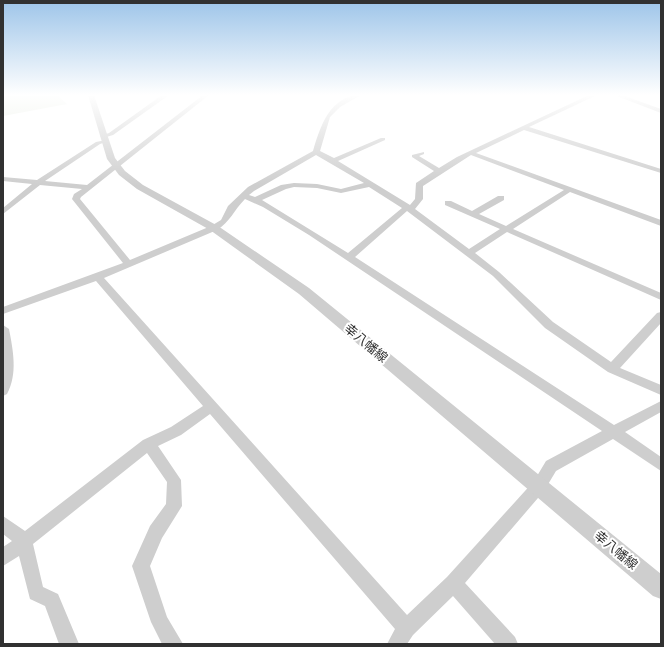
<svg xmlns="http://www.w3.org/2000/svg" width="664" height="647" viewBox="0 0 664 647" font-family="Arial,'Noto Sans JP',sans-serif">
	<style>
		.green { fill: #e3e9dd }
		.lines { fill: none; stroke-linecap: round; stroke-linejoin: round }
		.minor { fill: #cecece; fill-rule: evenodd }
		.tertiary { fill: #cecece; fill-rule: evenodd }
		.labels { text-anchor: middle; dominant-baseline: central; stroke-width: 4; stroke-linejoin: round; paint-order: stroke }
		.street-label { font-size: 13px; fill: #313131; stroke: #fff }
	</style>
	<rect width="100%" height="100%" fill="#fff"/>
	<polygon class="green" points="3,95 57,95 67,104 3,116"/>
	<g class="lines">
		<g class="minor">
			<polygon points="162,95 169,95 113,135 103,138 100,136 109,133"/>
			<path d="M 203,95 L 209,95 L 81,197 L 80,199 L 130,260 L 211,226 L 221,220 L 228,206 L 248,187 L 313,151 C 320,127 330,95 361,95 L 340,107 L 330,117 L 320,151 L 334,158 L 381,138 L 385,138 L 385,140 L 338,161 L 410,205 L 415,199 L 416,183 L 434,171 L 412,157 L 412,155 L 424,152 L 424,154 L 419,156 L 439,168 L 457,157 L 589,95 L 597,95 L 529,127 L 661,169 L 661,173 L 524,130 L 476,153 L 661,220 L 661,226 L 570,192 L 513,229 L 661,293 L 661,300 L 507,232 L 475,253 L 499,272 L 553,322 L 611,362 L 657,313 L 661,312 L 661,323 L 620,368 L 661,385 L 661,395 L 608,372 L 545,328 L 493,276 L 407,211 L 355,257 L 614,425 L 661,401 L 661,412 L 625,432 L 661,457 L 661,471 L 613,439 L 556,471 L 544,491 L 465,583 L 515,637 L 518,644 L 495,644 L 453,596 L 413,635 L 407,644 L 387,644 L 395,629 L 210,414 L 181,435 L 158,446 L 181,480 L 182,506 L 162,538 L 150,566 L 167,617 L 183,644 L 162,644 L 151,622 L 132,566 L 150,526 L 166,504 L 167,482 L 147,453 L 33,544 L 43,587 L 58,594 L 79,644 L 59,644 L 45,606 L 30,599 L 19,556 L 3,566 L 3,547 L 12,541 L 3,534 L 3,516 L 25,531 L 143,440 L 171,427 L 203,406 L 96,281 L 3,314 L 3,307 L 123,263 L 72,199 L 74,194 L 82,189 L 40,185 L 3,214 L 3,208 L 32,184 L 3,181 L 3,177 L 37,180 L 96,142 L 106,140 L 106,142 L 100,144 L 45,181 L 87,185 ZM 316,155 L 364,183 L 341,189 L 317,184 L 294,183 L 281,185 L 255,197 L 249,195 L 254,191 ZM 471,155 L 564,190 L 506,226 L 479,214 L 504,200 L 504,196 L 498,196 L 472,211 L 451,201 L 445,201 L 445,205 L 500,229 L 469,249 L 415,209 L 423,199 L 423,186 ZM 294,187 L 317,188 L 341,193 L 369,187 L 402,208 L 348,253 L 262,200 L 286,189 ZM 245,199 L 263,207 L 309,235 L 602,431 L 546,461 L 534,481 L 447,577 L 407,615 L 104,278 L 217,230 C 230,222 234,210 245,199 Z"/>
			<polygon points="614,95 622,95 661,109 661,113"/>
			<path d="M 3,325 L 9,329 C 13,350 18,374 7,394 L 3,396 Z"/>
		</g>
		<polygon class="tertiary" points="88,95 94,95 115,158 125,171 143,185 218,226 309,288 661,574 661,599 653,596 299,294 210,230 137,189 119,175 107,159"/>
	</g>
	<linearGradient id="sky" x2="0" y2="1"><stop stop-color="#9ec5e9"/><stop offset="0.51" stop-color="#fff"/><stop offset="1" stop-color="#fff" stop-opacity="0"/></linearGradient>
	<rect width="664" height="186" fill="url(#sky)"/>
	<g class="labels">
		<g class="street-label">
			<text transform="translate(366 343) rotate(40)">幸八幡線</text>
			<text transform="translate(616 550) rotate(40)">幸八幡線</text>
		</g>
	</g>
	<rect width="664" height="647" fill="none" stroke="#313131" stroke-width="8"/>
</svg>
